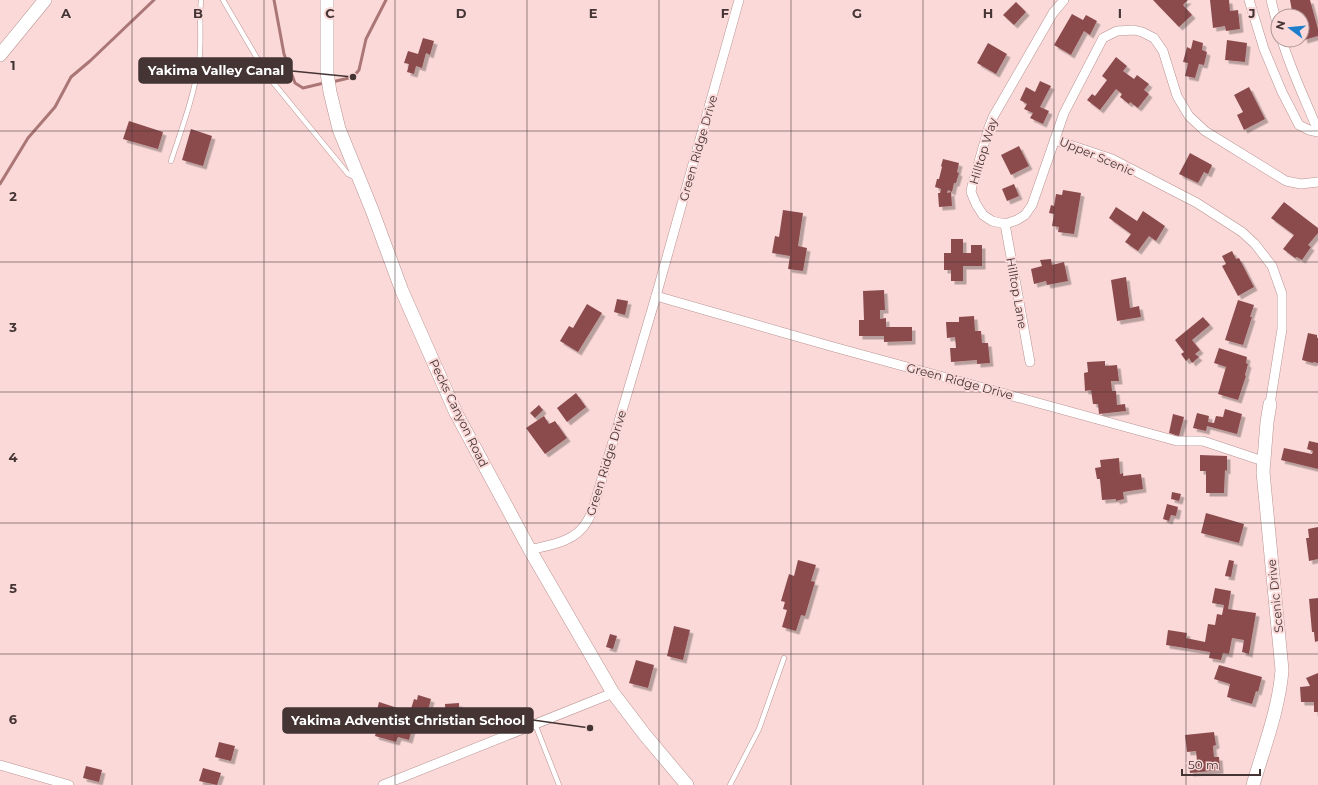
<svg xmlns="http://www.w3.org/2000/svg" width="1318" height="785" viewBox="0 0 1318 785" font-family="Montserrat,sans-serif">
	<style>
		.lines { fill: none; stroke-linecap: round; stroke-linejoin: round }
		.stream { stroke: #ab7676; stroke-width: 3 }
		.building { fill: #8b4c4e; filter: url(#shadow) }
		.lane-casing { stroke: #b99392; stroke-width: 5.5 }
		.street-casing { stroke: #b99392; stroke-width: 10 }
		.secondary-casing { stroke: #b99392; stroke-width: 14 }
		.lane { stroke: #fff; stroke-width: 4.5 }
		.street { stroke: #fff; stroke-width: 9 }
		.secondary { stroke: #fff; stroke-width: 13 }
		.grid { fill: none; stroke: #443434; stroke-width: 1; stroke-opacity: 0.55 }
		.labels { text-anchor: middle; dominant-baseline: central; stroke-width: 4; stroke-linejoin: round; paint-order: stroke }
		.street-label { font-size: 12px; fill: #443434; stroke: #fad9d8 }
		.grid-label { font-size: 13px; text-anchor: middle; font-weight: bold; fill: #443434; stroke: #fad9d8; stroke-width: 4; stroke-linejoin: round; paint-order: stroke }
		.leader { fill: none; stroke: #443434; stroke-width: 1.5 }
		.callout-dot { fill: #443434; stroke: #fad9d8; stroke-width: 1.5 }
		.callout { fill: #443434; stroke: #443434; stroke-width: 1.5 }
		.callout-label { font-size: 13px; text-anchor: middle; font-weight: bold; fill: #fff }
	</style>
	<defs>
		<filter id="shadow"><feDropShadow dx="3.5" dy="3.5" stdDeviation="0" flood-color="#0004"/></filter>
	</defs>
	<rect width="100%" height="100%" fill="#fad9d8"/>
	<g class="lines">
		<g class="stream">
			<polyline points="274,0 284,54 295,83 303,88 324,83"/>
			<polyline points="332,82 353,77 359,70 366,39 386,0"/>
			<polyline points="0,184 28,138 55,107 71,77 90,61 154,0"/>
		</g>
	</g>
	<g class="building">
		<polygon points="1153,0 1188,0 1183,5 1192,15 1179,27"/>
		<polygon points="1210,0 1229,0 1230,11 1238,10 1240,29 1226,31 1225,26 1213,28"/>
		<polygon points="1290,0 1310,0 1318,29 1318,36 1304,40 1302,31 1302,16 1293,16"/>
		<polygon points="1016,2 1026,12 1014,25 1003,15"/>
		<polygon points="1072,14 1083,20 1086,15 1097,21 1090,35 1084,31 1071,55 1054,45"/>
		<polygon points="423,38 434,41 430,55 426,53 422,68 416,66 414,74 407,72 409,64 404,63 408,51 418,54"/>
		<polygon points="1193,40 1203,43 1202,50 1207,52 1204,65 1199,64 1195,78 1185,76 1188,63 1183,62 1187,47 1191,49"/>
		<polygon points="1227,40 1247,43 1245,62 1225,60"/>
		<polygon points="988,43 1007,54 996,74 977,63"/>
		<polygon points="1116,57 1127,66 1123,71 1134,79 1137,75 1149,84 1144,90 1149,94 1138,108 1130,102 1129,104 1120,97 1122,94 1116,89 1100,110 1087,100 1092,94 1095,96 1107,80 1102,76"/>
		<polygon points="1040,81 1051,86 1040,107 1049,111 1043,124 1030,118 1033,113 1024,109 1027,104 1020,100 1026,87 1035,92"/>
		<polygon points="1249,87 1265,119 1244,130 1237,115 1243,112 1234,95"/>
		<polygon points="129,121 163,132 158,149 123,139"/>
		<polygon points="191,129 212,136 203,166 182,160"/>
		<polygon points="1019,146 1029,166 1011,175 1001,155"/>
		<polygon points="1190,153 1212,165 1208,174 1204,172 1198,183 1179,174"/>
		<polygon points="943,159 959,163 957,172 959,173 956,183 954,183 952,192 948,190 947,193 951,192 952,206 939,207 938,193 940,193 941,189 935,187 937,179 939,179 942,167 941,166"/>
		<polygon points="1014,184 1019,196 1007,201 1002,189"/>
		<polygon points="1063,190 1081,193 1074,234 1058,232 1059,227 1052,226 1054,214 1049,213 1051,205 1054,206 1056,194 1062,195"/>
		<polygon points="1284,202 1318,228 1318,233 1308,245 1311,247 1302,260 1297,257 1295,258 1283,249 1294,235 1271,218"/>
		<polygon points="1116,207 1137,221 1143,211 1165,226 1156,241 1149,236 1138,251 1125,242 1131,234 1109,218"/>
		<polygon points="783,210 803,213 798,246 807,248 803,271 788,269 790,256 772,253 775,236 779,237"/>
		<polygon points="951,239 963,239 963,253 971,253 971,245 982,245 982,266 963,266 963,281 951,281 951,270 944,270 944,253 951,253"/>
		<polygon points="1232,251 1236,259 1239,258 1254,287 1238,296 1222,266 1226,264 1222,256"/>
		<polygon points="1051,259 1052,265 1064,262 1068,281 1047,285 1046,281 1034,284 1031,269 1042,266 1040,260"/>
		<polygon points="1126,277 1130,308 1139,306 1141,317 1117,321 1111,280"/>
		<polygon points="884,290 885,310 880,310 880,319 886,318 886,327 912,327 912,341 884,342 884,336 859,336 859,320 864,320 863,291"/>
		<polygon points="617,299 628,301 625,315 614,312"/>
		<polygon points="1238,300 1254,305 1250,317 1252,317 1243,345 1225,340"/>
		<polygon points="587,304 602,313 578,352 560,341 569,326 573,328"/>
		<polygon points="974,316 975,331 981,331 982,343 988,343 990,363 977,364 977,360 951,362 950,348 956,348 955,337 947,338 946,322 959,322 959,317"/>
		<polygon points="1203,317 1210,325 1192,340 1200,350 1195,354 1199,357 1192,363 1189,358 1186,361 1181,354 1184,352 1175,340"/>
		<polygon points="1308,333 1317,335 1317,338 1318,338 1318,363 1313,362 1313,363 1302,360"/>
		<polygon points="1219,348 1247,357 1246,363 1248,364 1245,375 1246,376 1238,400 1218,394 1226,367 1214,363"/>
		<polygon points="1105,361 1105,366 1117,365 1119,381 1111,381 1112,391 1116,391 1117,405 1125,404 1126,411 1099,414 1098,404 1093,404 1091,390 1085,391 1084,373 1088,372 1087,362"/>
		<polygon points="576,393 586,407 567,422 557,408"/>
		<polygon points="539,405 543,410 535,418 530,413"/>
		<polygon points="1225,409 1242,414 1237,434 1207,426 1206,431 1193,428 1197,413 1209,416 1208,422 1214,423 1216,416 1223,417"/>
		<polygon points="1173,414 1184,417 1179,436 1169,433"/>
		<polygon points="544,416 549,424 555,421 567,438 545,454 526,428"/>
		<polygon points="1309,441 1318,443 1318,469 1281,460 1284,448 1312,454 1313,451 1307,449"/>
		<polygon points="1200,455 1227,456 1227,471 1225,470 1224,493 1206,493 1206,471 1200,471"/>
		<polygon points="1119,458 1120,474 1123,473 1123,476 1141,474 1143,489 1123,492 1124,499 1116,501 1116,499 1102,500 1100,479 1097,479 1095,468 1101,467 1100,460"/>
		<polygon points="1172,492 1181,494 1179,501 1171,499"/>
		<polygon points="1167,504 1178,507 1176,516 1171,515 1169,521 1163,519"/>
		<polygon points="1206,513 1244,524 1239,543 1201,533"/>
		<polygon points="1318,527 1318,559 1309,561 1306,538 1309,538 1308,529"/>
		<polygon points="798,560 816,565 811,581 815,582 805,616 801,615 796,631 782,627 787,610 783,609 785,602 781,601 789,574 794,576"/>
		<polygon points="1229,560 1234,561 1231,577 1225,576"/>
		<polygon points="1215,588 1231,591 1228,609 1256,613 1249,654 1242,652 1244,640 1232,638 1229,654 1223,653 1221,660 1209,658 1210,652 1166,645 1168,630 1187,633 1186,638 1205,642 1208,624 1215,625 1217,614 1222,615 1224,605 1212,603"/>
		<polygon points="1318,598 1318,641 1315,642 1314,632 1312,632 1309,599"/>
		<polygon points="674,626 690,630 683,660 667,656"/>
		<polygon points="610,634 617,636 613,649 606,647"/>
		<polygon points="636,660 654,665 648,688 629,683"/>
		<polygon points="1219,665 1262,677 1258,692 1256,691 1252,704 1227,697 1230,684 1214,679"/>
		<polygon points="1318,673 1318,712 1314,712 1314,702 1301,702 1300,687 1310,686 1306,678"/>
		<polygon points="418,695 431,699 427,714 411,709 414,699 417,700"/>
		<polygon points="379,702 416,714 409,740 398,737 396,742 375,736 377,728 387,731 391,719 376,714"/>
		<polygon points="459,703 460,725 446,726 445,704"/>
		<polygon points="1214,732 1216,745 1213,746 1214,757 1219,757 1220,770 1190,773 1189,762 1197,761 1196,751 1187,752 1185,735"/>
		<polygon points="219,742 235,746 231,761 215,757"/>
		<polygon points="86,766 102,770 99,782 83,778"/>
		<polygon points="203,768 221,773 217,785 199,781"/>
	</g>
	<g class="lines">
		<defs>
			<g id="lane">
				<polyline points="223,0 267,75 348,174 356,178"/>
				<path d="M 171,161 C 182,128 194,96 199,62 C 202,41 199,21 201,0"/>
				<polyline points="535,724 559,785"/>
				<polyline points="730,785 759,729 784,658"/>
			</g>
			<g id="street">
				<polyline points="1064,0 1053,13 993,117 988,130 972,186 971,192 976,204 983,215 992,221 1005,224 1017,220 1025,215 1032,205 1064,113 1103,38 1117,31 1134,30 1142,32 1154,38 1163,51 1177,96 1189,116 1205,131 1286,181 1301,184 1318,182"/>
				<polyline points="1249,0 1264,49 1282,92 1299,125 1309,130 1318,132"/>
				<polyline points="1271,0 1278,27"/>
				<path d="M 1282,40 C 1291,71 1306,101 1318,131"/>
				<polyline points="1055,140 1112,159 1197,203 1242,232 1255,244 1272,266 1282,294 1282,329 1270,404"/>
				<polyline points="1005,224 1030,362"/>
				<polyline points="656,296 830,346 1177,441 1203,441 1263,461"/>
				<path d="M 530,550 C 549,545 575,542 586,523 C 589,519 591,514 593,509 L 656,296 L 739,0"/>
				<polyline points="0,765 69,785"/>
				<polyline points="383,785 613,693"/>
			</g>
			<g id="secondary">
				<polyline points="327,0 327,73 330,92 339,129 372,210 402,291 456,413 530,550 613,693 645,735 687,785"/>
				<polyline points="0,55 45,0"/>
				<path d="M 1253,785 C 1264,747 1279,709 1282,670 L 1263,472 L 1267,422 L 1270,404"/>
			</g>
		</defs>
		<use href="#lane" class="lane-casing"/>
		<use href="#street" class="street-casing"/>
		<use href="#secondary" class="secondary-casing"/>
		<use href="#lane" class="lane"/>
		<use href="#street" class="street"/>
		<use href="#secondary" class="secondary"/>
	</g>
	<path class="grid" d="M 132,0 L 132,785M 264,0 L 264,785M 395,0 L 395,785M 527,0 L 527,785M 659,0 L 659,785M 791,0 L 791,785M 923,0 L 923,785M 1054,0 L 1054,785M 1186,0 L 1186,785M 0,131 L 1318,131M 0,262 L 1318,262M 0,392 L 1318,392M 0,523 L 1318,523M 0,654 L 1318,654"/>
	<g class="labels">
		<g class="street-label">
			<text transform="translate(698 148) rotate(-74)">Green Ridge Drive</text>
			<text transform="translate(983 151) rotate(-73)">Hilltop Way</text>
			<text transform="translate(1097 156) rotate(23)">Upper Scenic</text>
			<text transform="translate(1017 293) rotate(80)">Hilltop Lane</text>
			<text transform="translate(960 381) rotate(15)">Green Ridge Drive</text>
			<text transform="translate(459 413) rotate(64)">Pecks Canyon Road</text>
			<text transform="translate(606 463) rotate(-73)">Green Ridge Drive</text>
			<text transform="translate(1275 596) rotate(-96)">Scenic Drive</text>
		</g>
	</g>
	<g class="grid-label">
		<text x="66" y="18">A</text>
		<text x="198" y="18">B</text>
		<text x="330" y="18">C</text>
		<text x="461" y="18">D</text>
		<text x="593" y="18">E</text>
		<text x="725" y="18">F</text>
		<text x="857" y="18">G</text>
		<text x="988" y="18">H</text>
		<text x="1120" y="18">I</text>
		<text x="1252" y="18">J</text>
		<text x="13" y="70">1</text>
		<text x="13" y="201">2</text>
		<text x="13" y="332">3</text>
		<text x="13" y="462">4</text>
		<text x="13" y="593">5</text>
		<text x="13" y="724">6</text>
	</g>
	<path class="leader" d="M353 77L292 71M590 728L533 720"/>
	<g class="callout-dot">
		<circle cx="353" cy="77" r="4"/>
		<circle cx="590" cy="728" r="4"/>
	</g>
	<g class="callout">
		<rect x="139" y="58" width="153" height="25" rx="4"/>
		<rect x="283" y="708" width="250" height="25" rx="4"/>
	</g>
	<g class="callout-label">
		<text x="216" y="75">Yakima Valley Canal</text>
		<text x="408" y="725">Yakima Adventist Christian School</text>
	</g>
	<g transform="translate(1290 28) rotate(286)"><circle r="19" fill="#fad9d8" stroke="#b19796"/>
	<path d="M0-3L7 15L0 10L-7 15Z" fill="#1d7fcb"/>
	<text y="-6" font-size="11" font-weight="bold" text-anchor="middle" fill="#443434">N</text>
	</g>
	<path d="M1182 769v6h78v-6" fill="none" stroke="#443434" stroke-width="2"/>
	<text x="1188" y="769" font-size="12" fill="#443434" stroke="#fad9d8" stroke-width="3" paint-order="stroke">50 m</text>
</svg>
